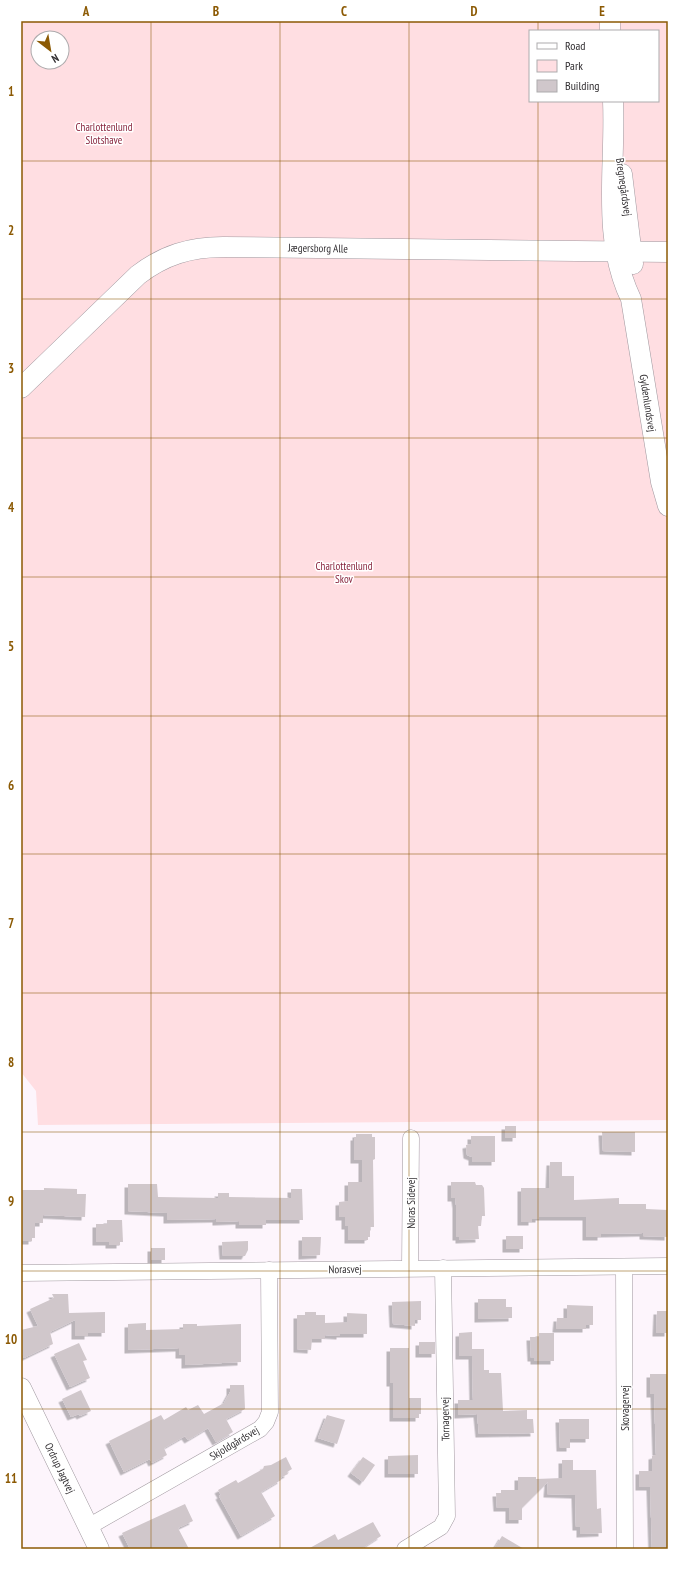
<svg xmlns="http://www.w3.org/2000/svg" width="689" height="1570" viewBox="0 0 689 1570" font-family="'PT Sans Narrow',sans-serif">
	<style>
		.green { fill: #ffdee2; fill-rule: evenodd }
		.building { fill: #d0c7cb; filter: url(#shadow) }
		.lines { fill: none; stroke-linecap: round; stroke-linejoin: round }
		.minor-casing { stroke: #a0989f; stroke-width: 17 }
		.tertiary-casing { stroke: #a0989f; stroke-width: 21 }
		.minor { stroke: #fff; stroke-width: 16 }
		.tertiary { stroke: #fff; stroke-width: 20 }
		.grid { fill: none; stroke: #8c5a04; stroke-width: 1; stroke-opacity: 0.55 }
		.labels { text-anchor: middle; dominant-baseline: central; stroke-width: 3; stroke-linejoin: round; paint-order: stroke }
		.park-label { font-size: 11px; fill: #88253e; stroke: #fff }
		.street-label { font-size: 11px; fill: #312e31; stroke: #fff }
		.neatline { fill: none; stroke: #8c5a04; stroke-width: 1.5 }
		.grid-label { font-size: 13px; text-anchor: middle; font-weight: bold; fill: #8c5a04 }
	</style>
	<defs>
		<filter id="shadow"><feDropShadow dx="-3.5" dy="3.5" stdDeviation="0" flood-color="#0004"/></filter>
	</defs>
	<rect width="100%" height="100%" fill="#fdf5fc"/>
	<path class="green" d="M 21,21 L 668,21 L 668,1120 L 38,1125 L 36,1091 L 21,1072 ZM 530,31 L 658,31 L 658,101 L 530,101 ZM 38,38 L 62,38 L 62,62 L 38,62 Z"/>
	<g class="building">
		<rect x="505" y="1126" width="11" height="12"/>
		<polygon points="602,1132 635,1132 635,1152 603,1151"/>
		<polygon points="356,1134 372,1134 372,1137 375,1137 375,1159 373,1160 374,1227 370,1227 370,1237 368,1237 368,1240 348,1240 348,1226 345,1226 345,1217 339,1217 339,1202 348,1201 348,1182 362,1182 362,1160 354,1160 354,1137 356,1137"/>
		<polygon points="471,1136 495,1136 495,1162 472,1162 472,1157 467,1155 466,1145 471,1144"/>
		<polygon points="550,1162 562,1162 562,1176 574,1176 574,1200 619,1198 619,1204 646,1204 646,1209 668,1210 668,1237 643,1236 643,1233 601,1234 601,1237 586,1237 586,1217 539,1217 539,1219 532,1219 532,1222 521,1222 521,1188 549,1188"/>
		<polygon points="451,1182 475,1182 476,1185 482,1185 484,1188 485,1216 482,1216 481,1226 478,1226 479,1239 459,1240 459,1237 456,1237 456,1205 455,1198 451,1198"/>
		<polygon points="128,1184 157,1184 158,1197 218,1198 218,1193 229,1193 229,1197 291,1198 291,1189 302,1189 303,1220 266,1220 266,1225 239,1225 239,1221 216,1222 216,1219 167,1220 167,1213 128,1211"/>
		<polygon points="44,1188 77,1189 77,1194 86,1194 85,1217 43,1215 43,1223 35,1223 35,1238 32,1238 32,1241 21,1241 21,1190 44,1190"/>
		<polygon points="107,1220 122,1220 123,1242 120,1242 120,1245 109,1245 109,1242 96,1242 96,1224 107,1224"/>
		<rect x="506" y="1236" width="17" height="13"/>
		<polygon points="302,1237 321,1237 320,1255 302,1256"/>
		<polygon points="248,1241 248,1250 245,1256 223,1256 222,1242"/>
		<rect x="151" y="1248" width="14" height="12"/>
		<polygon points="52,1294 68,1294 69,1313 105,1312 105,1333 88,1333 88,1336 75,1336 75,1320 50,1332 53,1344 24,1358 21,1350 21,1330 38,1326 30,1309 54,1298"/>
		<polygon points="478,1299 506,1299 506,1307 512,1307 512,1318 478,1319"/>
		<polygon points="421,1301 421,1320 415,1320 415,1326 393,1324 392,1302"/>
		<polygon points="567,1305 593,1306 593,1325 586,1325 586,1329 556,1329 557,1318 567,1318"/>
		<polygon points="657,1311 668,1311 668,1333 656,1333"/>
		<polygon points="305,1312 316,1312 316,1315 325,1315 325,1323 347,1322 347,1313 367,1314 367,1334 340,1334 340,1336 325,1335 325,1339 312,1339 311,1350 297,1349 297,1315 305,1315"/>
		<polygon points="146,1323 146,1330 183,1329 183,1324 197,1324 197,1326 241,1324 241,1362 185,1365 185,1355 179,1355 179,1348 128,1350 128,1324"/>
		<polygon points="472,1332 472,1349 484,1349 484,1370 489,1370 489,1373 501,1373 503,1411 527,1410 527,1419 533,1419 534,1433 479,1434 477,1414 458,1415 458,1400 473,1400 472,1356 459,1356 459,1333"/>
		<polygon points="539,1333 554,1333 554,1361 534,1361 534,1358 531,1358 530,1337 539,1337"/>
		<rect x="419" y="1342" width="16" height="12"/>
		<polygon points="79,1343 87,1360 83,1361 90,1378 70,1387 54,1354"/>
		<polygon points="390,1348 409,1348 409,1398 421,1398 421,1414 419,1414 419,1418 393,1418 393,1383 390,1383"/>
		<polygon points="650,1374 668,1374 668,1549 652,1549 650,1487 639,1487 639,1471 652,1471 652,1456 656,1455 654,1394 650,1394"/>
		<polygon points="230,1385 244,1385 245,1409 226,1419 233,1432 216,1442 208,1428 188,1440 185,1436 164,1448 167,1455 152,1463 150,1459 124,1472 109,1441 161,1415 164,1420 186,1407 188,1410 198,1405 204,1414 224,1403 230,1392"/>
		<polygon points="81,1390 91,1411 80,1416 79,1414 71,1417 62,1399"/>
		<polygon points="327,1415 345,1420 337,1444 318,1438"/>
		<polygon points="559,1419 589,1419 589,1439 570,1439 570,1448 560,1448"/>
		<polygon points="418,1455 418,1474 388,1474 388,1456"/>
		<polygon points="286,1457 292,1469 287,1472 288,1474 280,1478 281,1480 261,1492 275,1516 241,1536 219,1496 221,1495 218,1490 236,1480 238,1483 263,1469 264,1466 271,1465"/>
		<polygon points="363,1457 375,1465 363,1482 351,1473"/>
		<polygon points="562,1460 573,1460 573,1470 596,1470 597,1509 601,1508 602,1533 580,1534 580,1527 576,1527 575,1495 547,1494 548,1482 522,1508 522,1520 509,1520 509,1508 497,1508 496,1493 501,1493 501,1490 518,1490 518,1477 536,1477 536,1479 562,1478"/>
		<polygon points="185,1504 193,1521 178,1528 189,1549 130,1549 122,1533"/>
		<polygon points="373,1522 381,1536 361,1549 308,1549 335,1534 338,1540"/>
		<polygon points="502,1536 524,1549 494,1549"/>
	</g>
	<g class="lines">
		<defs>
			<g id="minor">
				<polyline points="624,1267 625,1549"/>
				<polyline points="410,1268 411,1138"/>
				<polyline points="21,1273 668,1266"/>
				<polyline points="88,1527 260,1429 266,1422 270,1412 269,1270"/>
				<polyline points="405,1549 441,1527 447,1516 443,1268"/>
			</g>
			<g id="tertiary">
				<polyline points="610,21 610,31"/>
				<path d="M 613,101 C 616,167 601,237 631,299 L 661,482 L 668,506"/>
				<polyline points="622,174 633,264"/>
				<path d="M 21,388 L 138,275 C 164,255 190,247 223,247 L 668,252"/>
				<polyline points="21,1388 99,1549"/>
			</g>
		</defs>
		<use href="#minor" class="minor-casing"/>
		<use href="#tertiary" class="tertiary-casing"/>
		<use href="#minor" class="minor"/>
		<use href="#tertiary" class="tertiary"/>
	</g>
	<path class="grid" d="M 151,21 L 151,1549M 280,21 L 280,1549M 409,21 L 409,1549M 538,21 L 538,31M 538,101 L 538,1549M 21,161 L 668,161M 21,299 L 668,299M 21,438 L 668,438M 21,577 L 668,577M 21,716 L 668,716M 21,854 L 668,854M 21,993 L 668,993M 21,1132 L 668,1132M 21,1271 L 668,1271M 21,1409 L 668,1409"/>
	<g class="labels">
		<g class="park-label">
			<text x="104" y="127">Charlottenlund<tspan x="104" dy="13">Slotshave</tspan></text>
			<text x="344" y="566">Charlottenlund<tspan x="344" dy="13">Skov</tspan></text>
		</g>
		<g class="street-label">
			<text transform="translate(624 187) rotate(82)">Bregnegårdsvej</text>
			<text transform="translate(318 248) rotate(1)">Jægersborg Alle</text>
			<text transform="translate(648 403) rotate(81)">Gyldenlundsvej</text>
			<text transform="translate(411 1203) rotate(-90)">Noras Sidevej</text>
			<text transform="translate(345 1269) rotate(-1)">Norasvej</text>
			<text transform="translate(625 1408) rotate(-90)">Skovagervej</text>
			<text transform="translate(445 1419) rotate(-91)">Tornagervej</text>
			<text transform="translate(234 1443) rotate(-31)">Skjoldgårdsvej</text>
			<text transform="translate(60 1468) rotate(64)">Ordrup Jagtvej</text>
		</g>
	</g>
	<rect width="689" height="1570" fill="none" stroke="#ffffff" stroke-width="44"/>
	<rect x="529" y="30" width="130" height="72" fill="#ffffff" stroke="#adabad"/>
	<rect x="537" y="43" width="20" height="6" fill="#ffffff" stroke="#adabad"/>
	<text x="565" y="50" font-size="12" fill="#312e31">Road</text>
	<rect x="537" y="60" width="20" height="12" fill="#ffdee2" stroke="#adabad"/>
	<text x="565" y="70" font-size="12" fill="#312e31">Park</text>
	<rect x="537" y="80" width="20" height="12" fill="#d0c7cb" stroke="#adabad"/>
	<text x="565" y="90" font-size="12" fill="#312e31">Building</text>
	<g transform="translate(50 50) rotate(149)"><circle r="19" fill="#ffffff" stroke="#adabad"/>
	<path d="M0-3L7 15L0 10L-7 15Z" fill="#8c5a04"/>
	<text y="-6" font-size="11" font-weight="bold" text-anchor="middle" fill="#312e31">N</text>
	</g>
	<rect x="22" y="22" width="645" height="1526" class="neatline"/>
	<g class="grid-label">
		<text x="86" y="16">A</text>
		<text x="216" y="16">B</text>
		<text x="344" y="16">C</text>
		<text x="474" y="16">D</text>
		<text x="602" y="16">E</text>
		<text x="11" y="96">1</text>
		<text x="11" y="235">2</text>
		<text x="11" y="373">3</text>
		<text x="11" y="512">4</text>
		<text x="11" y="651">5</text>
		<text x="11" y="790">6</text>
		<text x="11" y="928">7</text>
		<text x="11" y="1067">8</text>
		<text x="11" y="1206">9</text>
		<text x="11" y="1344">10</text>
		<text x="11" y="1483">11</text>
	</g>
</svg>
